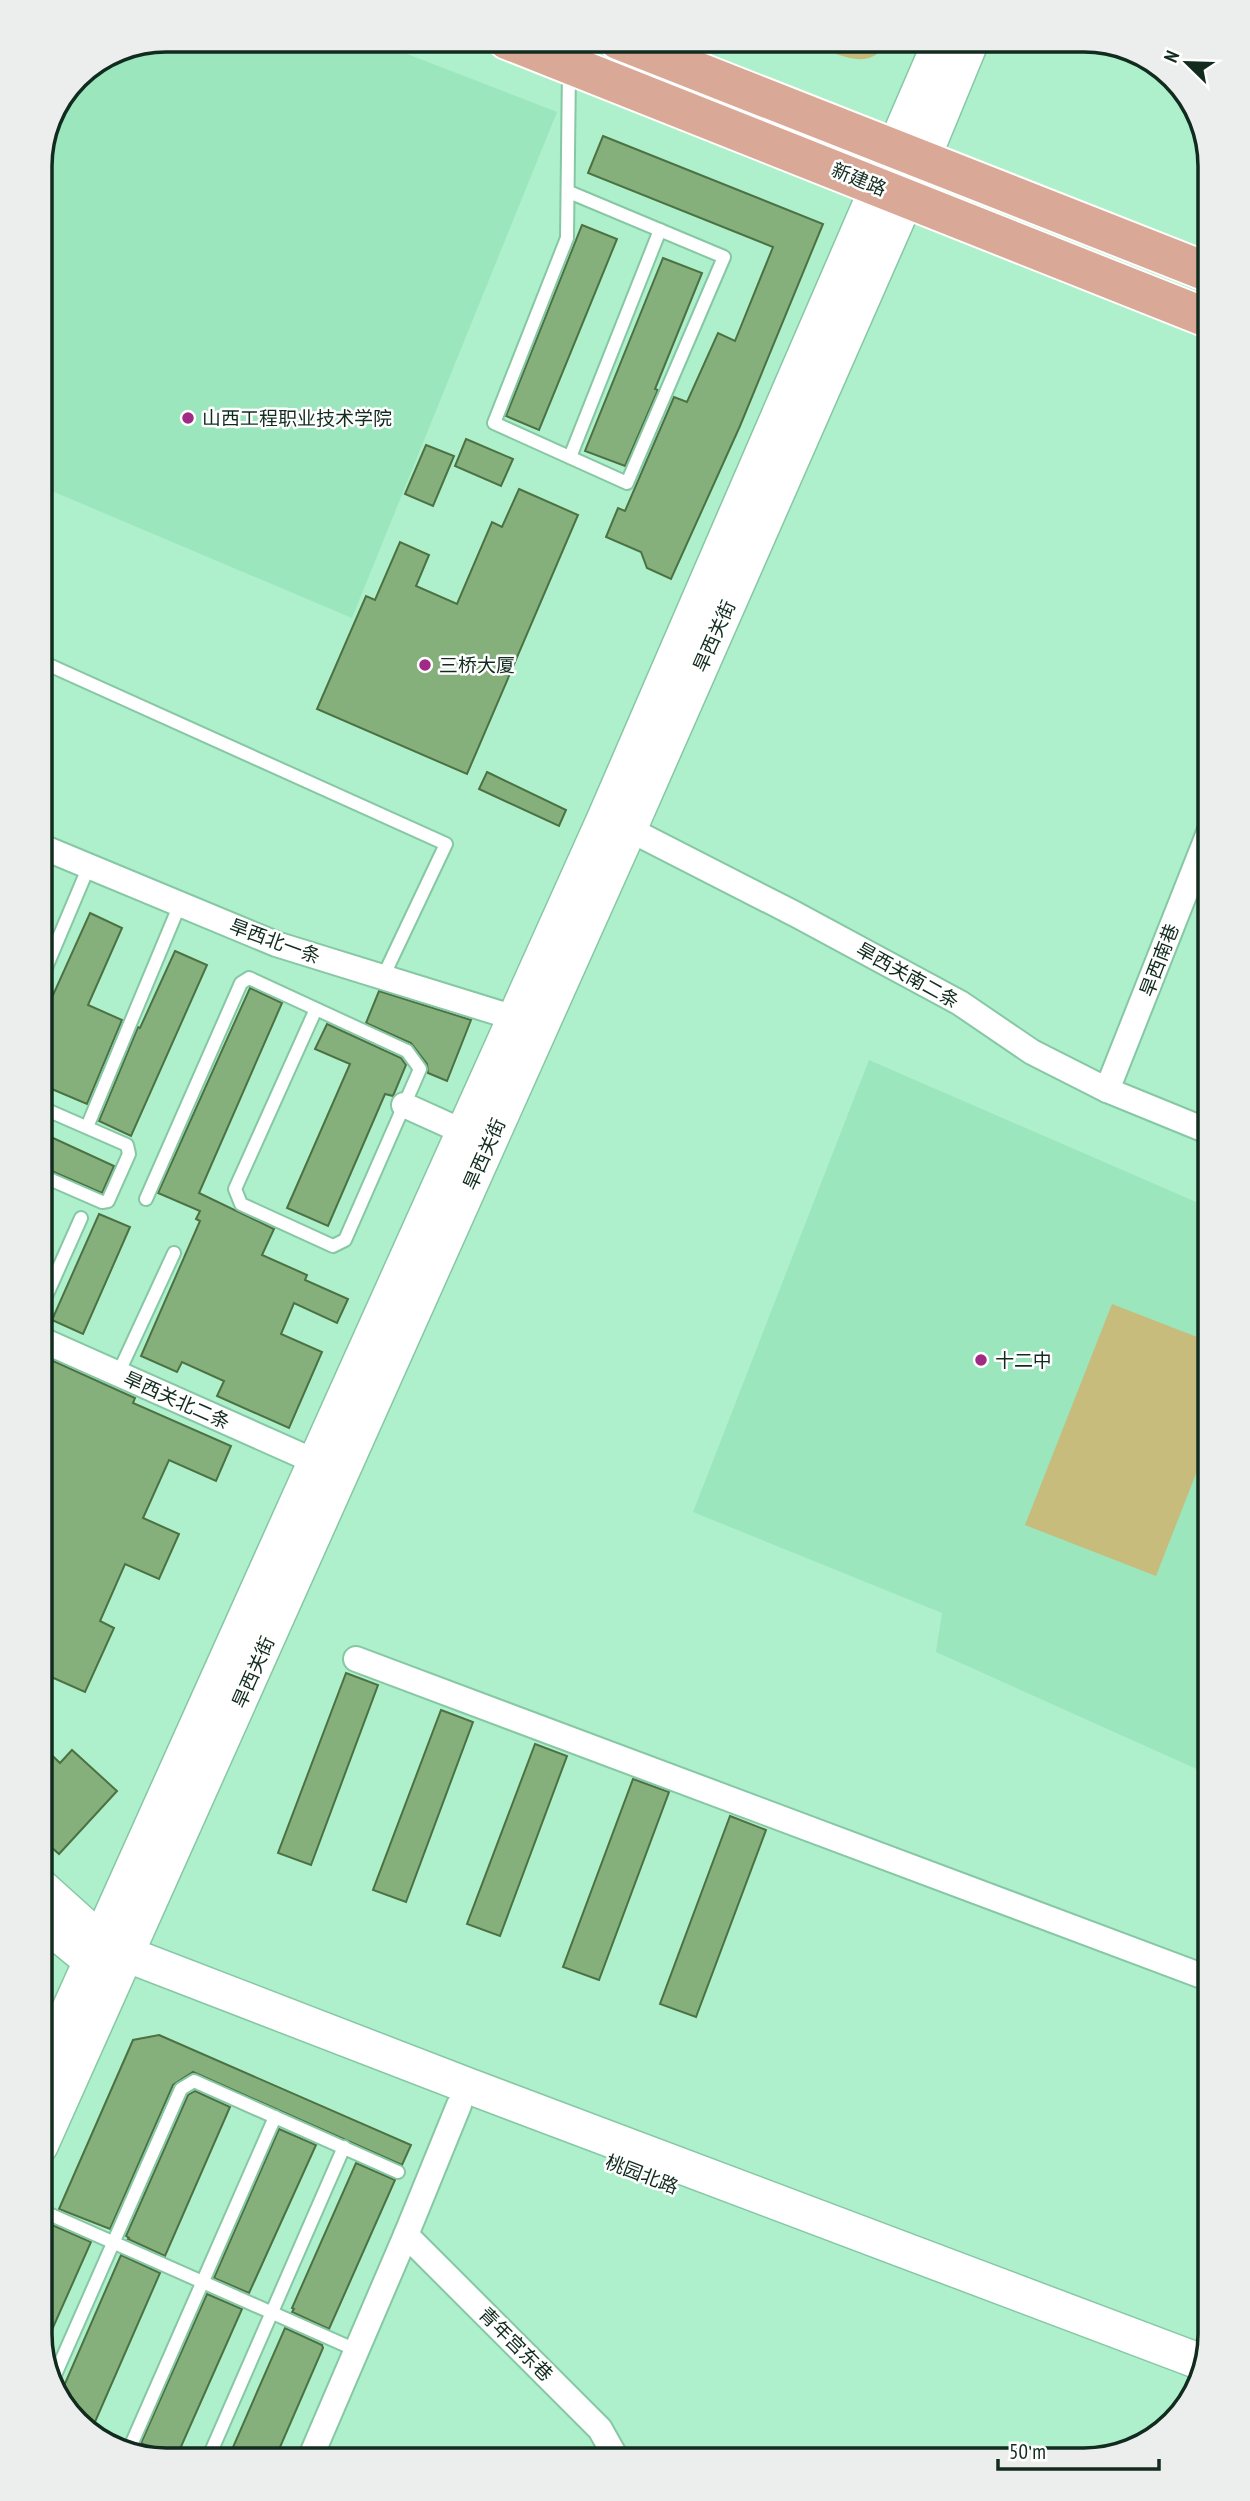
<svg xmlns="http://www.w3.org/2000/svg" width="1250" height="2501" viewBox="0 0 1250 2501" font-family="'PT Sans Narrow','Noto Sans SC',sans-serif">
	<style>
		.built { fill: #9be6bd }
		.green { fill: #c7bc7c }
		.building { fill: #85b07b; stroke: #4c7243; stroke-width: 2 }
		.lines { fill: none; stroke-linecap: round; stroke-linejoin: round }
		.service-casing { stroke: #86c7a4; stroke-width: 16 }
		.minor-casing { stroke: #86c7a4; stroke-width: 28 }
		.secondary-casing { stroke: #86c7a4; stroke-width: 38 }
		.primary-casing { stroke: #fff; stroke-width: 42 }
		.service { stroke: #fff; stroke-width: 12 }
		.minor { stroke: #fff; stroke-width: 24 }
		.secondary { stroke: #fff; stroke-width: 35 }
		.primary { stroke: #daa896; stroke-width: 38 }
		.poi-dot { fill: #a12b84; stroke: #fff; stroke-width: 2.5 }
		.labels { text-anchor: middle; dominant-baseline: central; stroke-width: 5; stroke-linejoin: round; paint-order: stroke }
		.street-label { font-size: 19px; fill: #112b1e; stroke: #fff }
		.poi-label { font-size: 19px; fill: #112b1e; stroke: #fff; text-anchor: start }
		.rim { fill: none; stroke: #112b1e; stroke-width: 3.5 }
	</style>
	<rect width="100%" height="100%" fill="#aef0cb"/>
	<g class="built">
		<polygon points="167,40 371,40 557,112 352,618 40,486 41,159 78,77 119,50"/>
		<polygon points="869,1060 1210,1208 1210,1775 936,1652 942,1613 693,1512"/>
	</g>
	<g class="green">
		<path d="M 806,40 L 887,40 C 872,77 830,51 806,40 Z"/>
		<polygon points="1112,1304 1210,1342 1210,1438 1156,1576 1025,1525"/>
	</g>
	<g class="building">
		<polygon points="603,136 823,224 740,426 671,579 647,568 641,552 606,537 618,508 625,511 674,397 687,402 718,333 735,341 773,247 588,173"/>
		<polygon points="582,225 617,239 539,430 506,416"/>
		<polygon points="663,258 702,273 655,389 658,390 625,466 585,451"/>
		<polygon points="466,439 513,459 501,486 455,466"/>
		<polygon points="426,445 454,456 433,506 405,494"/>
		<polygon points="519,489 578,515 467,774 317,709 366,596 375,600 400,542 429,555 416,586 457,604 492,522 502,527"/>
		<polygon points="487,772 566,810 559,826 479,789"/>
		<polygon points="90,913 122,928 88,1005 122,1020 87,1104 40,1084 40,1024"/>
		<polygon points="175,951 207,965 131,1136 99,1121 138,1027 140,1028"/>
		<polygon points="250,988 282,1003 199,1193 274,1229 262,1255 307,1275 305,1280 348,1299 337,1323 294,1303 281,1334 322,1352 289,1428 217,1396 224,1381 182,1362 177,1372 141,1356 200,1221 196,1219 200,1211 158,1193"/>
		<polygon points="379,991 471,1020 447,1081 428,1073 427,1064 411,1043 366,1023"/>
		<polygon points="327,1024 401,1058 406,1065 393,1096 385,1094 328,1226 287,1208 350,1064 315,1049"/>
		<polygon points="40,1132 114,1166 102,1193 40,1166"/>
		<polygon points="99,1214 130,1227 83,1334 52,1320"/>
		<polygon points="40,1355 135,1398 133,1403 231,1446 216,1481 169,1460 143,1518 179,1534 159,1579 125,1564 100,1621 114,1628 85,1692 40,1672"/>
		<polygon points="346,1673 378,1685 311,1865 278,1853"/>
		<polygon points="441,1710 473,1722 406,1902 373,1890"/>
		<polygon points="40,1744 60,1763 72,1750 117,1791 59,1854 40,1837"/>
		<polygon points="535,1744 567,1756 500,1936 467,1924"/>
		<polygon points="633,1779 669,1792 599,1980 563,1967"/>
		<polygon points="730,1816 766,1830 696,2017 660,2004"/>
		<polygon points="159,2035 411,2145 402,2165 193,2072 173,2085 110,2229 59,2209 133,2040"/>
		<polygon points="195,2091 230,2107 165,2256 128,2239 129,2238 126,2236 188,2095"/>
		<polygon points="279,2129 316,2145 249,2293 214,2278"/>
		<polygon points="356,2163 395,2180 329,2329 292,2312 294,2309 292,2308"/>
		<polygon points="52,2225 91,2242 43,2350 40,2334 40,2251"/>
		<polygon points="121,2255 160,2273 95,2422 75,2413 60,2395"/>
		<polygon points="207,2294 242,2309 176,2458 141,2443"/>
		<polygon points="285,2328 322,2345 323,2348 274,2461 227,2461"/>
	</g>
	<g class="lines">
		<defs>
			<g id="service">
				<polyline points="569,68 567,238 494,423 627,483 724,257 569,192"/>
				<polyline points="570,457 660,230"/>
				<polyline points="40,661 446,844 383,977"/>
				<polyline points="40,982 89,866"/>
				<polyline points="87,1127 180,904"/>
				<polyline points="40,1175 102,1202 108,1201 129,1154 127,1145 40,1107"/>
				<polyline points="146,1199 241,983 249,978 407,1051 420,1069 345,1240 333,1246 241,1204 235,1189 316,1009"/>
				<polyline points="40,1310 81,1218"/>
				<polyline points="118,1374 174,1253"/>
				<polyline points="40,2210 356,2350"/>
				<polyline points="51,2384 181,2089 194,2081 398,2172"/>
				<polyline points="131,2445 275,2117"/>
				<polyline points="207,2461 344,2147"/>
			</g>
			<g id="minor">
				<polyline points="615,822 795,914 960,1003 1032,1052 1107,1090 1210,1132"/>
				<polyline points="40,846 276,944 515,1018"/>
				<polyline points="1107,1090 1210,830"/>
				<polyline points="404,1105 477,1138"/>
				<polyline points="40,1339 314,1461"/>
				<polyline points="356,1659 1210,1979"/>
				<polyline points="406,2235 600,2429 614,2454 614,2461"/>
				<polyline points="309,2461 406,2235 459,2105"/>
			</g>
			<g id="secondary">
				<polyline points="40,1886 101,1941 126,1954 466,2085 1201,2362"/>
				<polyline points="40,1919 85,1956"/>
				<polyline points="40,2075 605,818 941,41"/>
				<polyline points="40,2146 629,829 906,199 971,41"/>
			</g>
			<g id="primary">
				<polyline points="507,40 1210,319"/>
				<polyline points="618,40 1210,273"/>
			</g>
		</defs>
		<use href="#service" class="service-casing"/>
		<use href="#minor" class="minor-casing"/>
		<use href="#secondary" class="secondary-casing"/>
		<use href="#primary" class="primary-casing"/>
		<use href="#service" class="service"/>
		<use href="#minor" class="minor"/>
		<use href="#secondary" class="secondary"/>
		<use href="#primary" class="primary"/>
	</g>
	<g class="poi-dot">
		<circle cx="188" cy="418" r="7"/>
		<circle cx="425" cy="665" r="7"/>
		<circle cx="981" cy="1360" r="7"/>
	</g>
	<g class="labels">
		<g class="street-label">
			<text transform="translate(859 179) rotate(22)">新建路</text>
			<text transform="translate(714 636) rotate(-66)">旱西关街</text>
			<text transform="translate(275 941) rotate(20)">旱西北一条</text>
			<text transform="translate(1159 960) rotate(-69)">旱西南巷</text>
			<text transform="translate(908 975) rotate(29)">旱西关南二条</text>
			<text transform="translate(484 1154) rotate(-66)">旱西关街</text>
			<text transform="translate(177 1400) rotate(24)">旱西关北二条</text>
			<text transform="translate(253 1672) rotate(-66)">旱西关街</text>
			<text transform="translate(642 2174) rotate(21)">桃园北路</text>
			<text transform="translate(516 2344) rotate(45)">青年宫东巷</text>
		</g>
		<g class="poi-label">
			<text x="202" y="418">山西工程职业技术学院</text>
			<text x="439" y="665">三桥大厦</text>
			<text x="995" y="1360">十二中</text>
		</g>
	</g>
	<path d="M0 0H1250V2501H0ZM166 52H1084A114 114 0 0 1 1198 166V2334A114 114 0 0 1 1084 2448H166A114 114 0 0 1 52 2334V166A114 114 0 0 1 166 52Z" fill="#eceeed" fill-rule="evenodd"/>
	<path class="rim" d="M166 52H1084A114 114 0 0 1 1198 166V2334A114 114 0 0 1 1084 2448H166A114 114 0 0 1 52 2334V166A114 114 0 0 1 166 52Z"/>
	<g transform="translate(1187 63) rotate(293)" stroke="#ffffff" stroke-width="5" paint-order="stroke">
	<path d="M0-5L12 26L0 18L-12 26Z" fill="#112b1e"/>
	<text y="-10" font-size="19" font-weight="bold" text-anchor="middle" fill="#112b1e">N</text>
	</g>
	<path d="M998 2459v10h161v-10" fill="none" stroke="#112b1e" stroke-width="3.5"/>
	<text x="1009" y="2459" font-size="21" fill="#112b1e" stroke="#ffffff" stroke-width="5" paint-order="stroke">50 m</text>
</svg>
